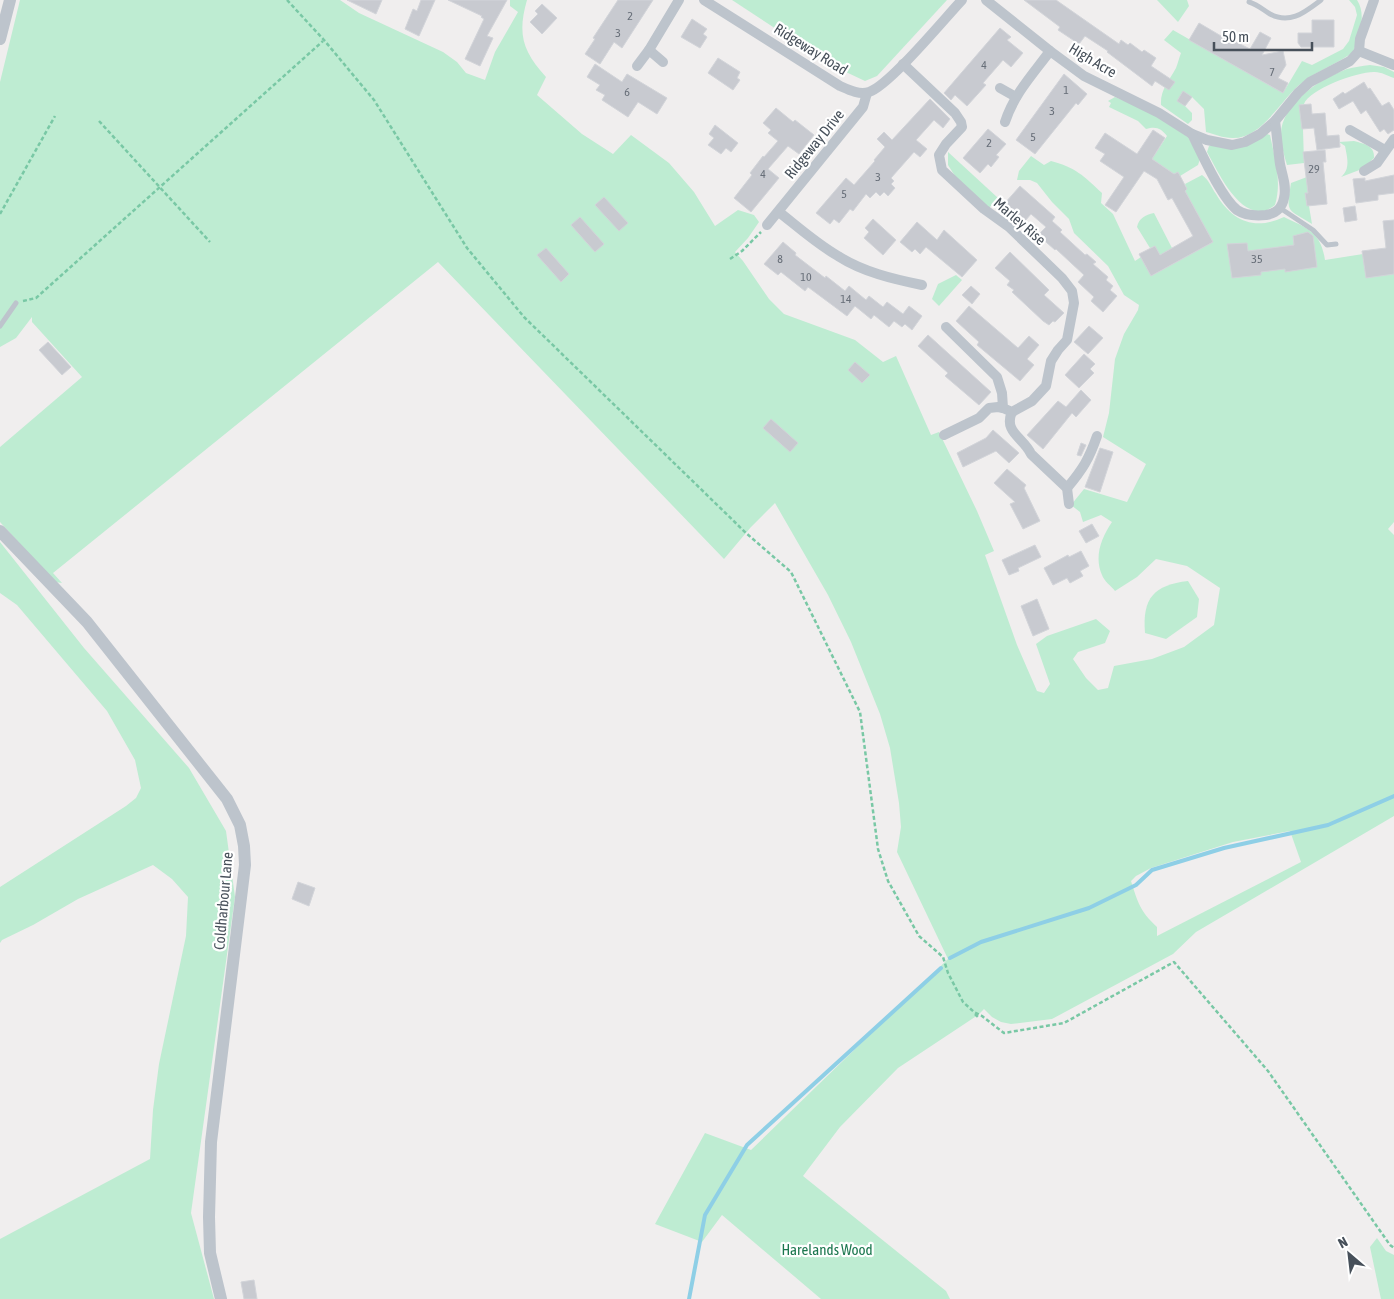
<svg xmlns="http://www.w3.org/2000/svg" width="1394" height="1299" viewBox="0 0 1394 1299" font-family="'Asap Condensed',sans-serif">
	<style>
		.green { fill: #beecd2; fill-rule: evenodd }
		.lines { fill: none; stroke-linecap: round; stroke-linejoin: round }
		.stream { stroke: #8ecfe6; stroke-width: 4 }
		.building { fill: #c8cad0; stroke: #d2d4d9 }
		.path { stroke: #79c8a5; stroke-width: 2.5; stroke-dasharray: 4 2.5; stroke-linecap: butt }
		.service { stroke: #bdc4cc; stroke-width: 5 }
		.minor { stroke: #bdc4cc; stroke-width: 10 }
		.tertiary { stroke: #bdc4cc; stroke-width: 12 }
		.labels { text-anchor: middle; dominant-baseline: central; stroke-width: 4.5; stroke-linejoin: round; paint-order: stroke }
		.number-label { font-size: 12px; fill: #676e78 }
		.street-label { font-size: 15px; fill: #47505a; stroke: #fff }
		.park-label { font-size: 15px; fill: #1c774f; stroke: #fff }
	</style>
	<rect width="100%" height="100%" fill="#f0eeee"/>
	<g class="green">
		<path d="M 20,0 L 340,0 L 359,13 L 443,52 L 457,62 L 466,73 L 485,80 L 495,52 L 518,12 L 510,6 L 510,0 L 527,0 C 517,35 523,51 546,77 L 537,95 L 582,134 L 613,154 L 631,135 L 669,163 L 694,192 L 715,226 L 738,210 L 754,215 L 759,222 L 748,238 L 735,252 L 743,261 L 769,299 L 784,314 L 855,340 L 883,362 L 896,356 L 931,435 L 939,432 L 977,511 L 994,551 L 985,555 L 1017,645 L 1037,691 L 1044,693 L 1050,684 L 1036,644 L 1047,636 L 1096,619 L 1110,631 L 1105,643 L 1078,652 L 1073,659 L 1086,678 L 1098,690 L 1108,688 L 1114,666 L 1152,659 L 1184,647 L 1214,625 L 1220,588 L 1187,566 L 1156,559 L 1137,577 L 1115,591 C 1111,586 1104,581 1102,575 C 1094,557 1101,538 1112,522 L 1101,515 L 1083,522 L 1080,512 L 1071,505 L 1084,489 L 1127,502 L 1146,464 L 1103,437 L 1109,413 L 1115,359 L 1124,334 L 1138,310 L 1139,305 L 1124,295 L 1108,266 L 1074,233 L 1069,219 L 1052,202 L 1037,183 L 1030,180 L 1017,180 L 1019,171 L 1031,156 L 1044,165 L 1051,161 C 1075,167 1084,176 1102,193 L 1101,203 L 1113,214 L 1135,261 L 1141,257 L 1151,276 L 1213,242 L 1185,191 L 1187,189 L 1185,184 L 1202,175 C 1209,180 1211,187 1216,194 C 1232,221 1254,231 1284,217 C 1307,228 1321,232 1325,260 L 1363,254 L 1394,274 L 1394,522 L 1388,529 L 1394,535 L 1394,816 L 1196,932 L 1173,954 L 1052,1019 L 1011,1024 L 1001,1022 L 992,1017 L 984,1009 L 978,1015 L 898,1068 L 840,1127 L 803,1176 L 946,1291 L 950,1299 L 821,1299 L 722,1215 L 702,1242 L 655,1224 L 705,1133 L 751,1150 L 948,959 L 897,852 L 901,827 L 899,803 L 890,748 L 880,714 L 851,642 L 828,595 L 775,503 L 751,527 L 724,559 L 438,262 L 53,573 L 62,583 L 55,582 L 0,522 L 0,447 L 82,377 L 32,322 L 32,317 L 16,338 L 0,347 L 0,82 ZM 1290,831 L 1301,862 L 1157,936 L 1157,927 C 1140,911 1138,903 1131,881 L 1136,876 L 1151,868 L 1233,842 Z"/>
		<polygon points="732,0 947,0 877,76 865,81 831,65"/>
		<polygon points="1157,0 1187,0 1189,6 1178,22"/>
		<path d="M 1349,0 L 1357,0 C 1367,15 1359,37 1353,52 C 1338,64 1318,70 1303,82 C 1281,98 1263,139 1232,138 C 1223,138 1214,134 1206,132 L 1204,109 L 1192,97 L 1185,106 L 1192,113 L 1192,120 L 1188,124 L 1161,105 C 1160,90 1169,81 1176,68 C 1178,63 1179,58 1181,53 L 1164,40 L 1173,30 L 1283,93 L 1302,61 L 1312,65 L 1343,49 L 1349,41 L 1357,15 L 1355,7 Z"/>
		<path d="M 1370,65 L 1384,67 L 1394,72 L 1394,78 C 1388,76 1381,72 1375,72 C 1359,71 1309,89 1304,104 L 1300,105 L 1303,129 L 1304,163 L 1287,165 C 1284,155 1281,145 1281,134 C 1281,104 1321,78 1347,69 C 1354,67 1362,66 1370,65 Z"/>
		<path d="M 1115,97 L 1149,111 L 1188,137 L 1200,159 L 1198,165 L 1180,176 L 1178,172 L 1174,174 L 1152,159 L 1167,136 C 1161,128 1156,126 1146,129 L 1138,121 L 1109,107 L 1111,103 L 1108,101 Z"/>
		<path d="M 1267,134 L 1270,135 C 1275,159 1282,182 1275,205 C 1272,207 1268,210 1265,211 C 1237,216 1218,171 1207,152 L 1209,146 Z"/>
		<path d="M 1354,141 C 1365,144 1375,146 1374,158 L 1362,169 L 1341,177 C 1351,169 1347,157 1345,146 L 1339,142 Z"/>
		<polygon points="948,152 998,198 989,208 955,176 948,165"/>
		<path d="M 1307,177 L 1308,193 L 1305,193 L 1307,206 L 1309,206 L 1312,224 C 1287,208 1286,214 1291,183 Z"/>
		<path d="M 1154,213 L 1172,248 L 1160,255 L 1155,246 L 1150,248 L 1137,227 C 1139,218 1145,215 1154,213 Z"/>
		<polygon points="956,275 962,280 939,306 932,299 938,284"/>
		<polygon points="0,542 84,648 189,768 226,831 235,897 191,1213 214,1299 0,1299 0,1239 150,1159 153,1110 159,1064 186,936 188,897 172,879 153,865 78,899 33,925 2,940 0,943 0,887 126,806 136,798 141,788 135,760 107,711 17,605 0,593"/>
		<path d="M 1188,581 L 1199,599 L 1197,617 L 1166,639 L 1145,633 C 1142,598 1154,585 1188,581 Z"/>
		<polygon points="1377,1238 1386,1251 1394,1255 1394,1299 1381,1299 1370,1247"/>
	</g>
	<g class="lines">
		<g class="stream">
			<polyline points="950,958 981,942 1089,908 1136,885 1152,870 1224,848 1328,825 1394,796"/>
			<polyline points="689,1299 705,1215 747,1145 941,968"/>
		</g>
	</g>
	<g class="building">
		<polygon points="347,0 382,0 376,14"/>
		<polygon points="421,0 435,0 419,36 405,29 413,9 417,11"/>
		<polygon points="448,0 507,0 487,36 493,38 480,66 465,59 484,19 481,17 482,16"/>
		<polygon points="618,0 653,0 622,48 614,42 600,64 585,54 595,39 593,38"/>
		<polygon points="1024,0 1056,0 1119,44 1121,40 1128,45 1130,43 1142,52 1144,50 1156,58 1151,66 1175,82 1169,90 1155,81 1152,86 1107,52 1108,51 1085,36 1079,44 1058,30 1060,27"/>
		<polygon points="542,4 557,18 542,34 530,22 538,14 535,11"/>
		<polygon points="692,19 707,29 703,34 707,37 700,48 681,37"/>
		<polygon points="1312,20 1334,20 1334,47 1301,47 1298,43 1298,33 1312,33"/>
		<polygon points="1199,23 1233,43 1234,41 1250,49 1260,32 1271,38 1262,55 1283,51 1286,65 1278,78 1288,83 1283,93 1189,40"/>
		<polygon points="1000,28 1011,37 1007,40 1023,53 1011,67 1003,60 983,83 986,85 967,106 955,95 951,100 944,93"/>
		<polygon points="718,58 740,72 737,78 740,80 733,90 708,73"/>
		<polygon points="595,64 622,82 627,74 667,98 657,114 638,102 628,117 602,100 605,95 596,90 600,85 587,77"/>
		<polygon points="1064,74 1087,94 1078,105 1076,103 1035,154 1016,140"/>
		<polygon points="1364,82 1368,89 1370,88 1382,106 1389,102 1394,110 1394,130 1388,134 1384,129 1380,132 1366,110 1361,114 1353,101 1339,109 1333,99 1343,92 1345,94"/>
		<polygon points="1183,91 1192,97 1185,106 1177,101"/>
		<polygon points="930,99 950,119 943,128 934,120 916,140 927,149 920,157 914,152 891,178 894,181 891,184 895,188 888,196 884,192 880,196 876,192 870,198 866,194 853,211 850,209 839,223 834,219 830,224 816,213 846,178 854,185 875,161 874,160 885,147 877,139 884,132 892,140"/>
		<polygon points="1311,104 1312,114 1325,113 1327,136 1339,135 1340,147 1317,150 1314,128 1302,129 1299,105"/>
		<polygon points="776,108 793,122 795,120 814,135 799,154 788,146 768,169 779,178 751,212 734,198 752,175 750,173 763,156 764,157 778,141 768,133 771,130 763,123"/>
		<polygon points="715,125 738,143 731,152 726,148 721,154 708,145 714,138 709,134"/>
		<polygon points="988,129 1006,144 996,155 999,157 991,167 988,164 980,173 963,158"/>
		<polygon points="1153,130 1165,138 1152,159 1174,174 1178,172 1187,189 1185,191 1213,242 1151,276 1139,254 1155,246 1160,255 1193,236 1172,198 1168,200 1157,179 1144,171 1116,212 1105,205 1124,177 1100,161 1105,154 1095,148 1105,133 1137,154"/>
		<polygon points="1325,150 1326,162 1323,162 1327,204 1307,206 1305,193 1308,193 1303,152"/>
		<polygon points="1394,175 1394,193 1378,195 1378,200 1356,203 1353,179 1365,178 1365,181"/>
		<polygon points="1020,186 1055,217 1052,221 1062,230 1060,232 1085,255 1087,254 1096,262 1093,264 1108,277 1106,280 1113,286 1110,290 1117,296 1103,312 1091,301 1094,297 1078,282 1084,275 1056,249 1055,250 1038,235 1046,227 1031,214 1025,221 1022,218 1019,221 1007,210 1010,207 1005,203"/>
		<polygon points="604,197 628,223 619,231 595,205"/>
		<polygon points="1355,206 1357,220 1345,222 1343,208"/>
		<polygon points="580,217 604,244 595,252 571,225"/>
		<polygon points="873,219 896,240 883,255 864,238 869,232 865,228"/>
		<polygon points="1394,220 1394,274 1366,278 1362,251 1386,248 1383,221"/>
		<polygon points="917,222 937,240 944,230 977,260 962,277 926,247 920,254 915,249 912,252 900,242"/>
		<polygon points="1308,232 1313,236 1317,267 1285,272 1285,269 1261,272 1261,275 1232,278 1227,244 1247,243 1248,251 1294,245 1293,236"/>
		<polygon points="783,242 796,253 795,255 825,278 826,276 845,291 849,286 866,300 869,296 883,307 887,302 903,314 909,306 922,316 912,330 905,324 902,327 894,321 889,327 874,315 871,319 855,306 847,316 808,287 805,291 781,272 778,275 764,264"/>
		<polygon points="546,248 569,274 561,282 537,255"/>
		<polygon points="1010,252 1049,290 1044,295 1064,313 1055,322 1053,321 1049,325 1043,321 1012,292 1014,290 1007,285 1010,281 995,268"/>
		<polygon points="971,286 980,294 972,304 962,295"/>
		<polygon points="969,306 1018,348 1029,336 1039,345 1027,359 1034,365 1020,381 977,345 979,342 956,321"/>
		<polygon points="1089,326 1103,338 1088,354 1074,342"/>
		<polygon points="928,335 991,392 979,405 945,376 948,373 918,346"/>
		<polygon points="48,342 71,367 62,375 39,350"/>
		<polygon points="1084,354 1095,364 1090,369 1094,373 1079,388 1065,375"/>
		<polygon points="855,362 870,375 862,383 848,370"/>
		<polygon points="1081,390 1091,400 1076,417 1072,413 1043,449 1027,435 1058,401 1066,407"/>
		<polygon points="771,419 798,443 790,452 763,428"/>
		<polygon points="993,430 1019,453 1009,463 996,451 963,467 957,453 986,438"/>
		<polygon points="1081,443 1086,445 1081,456 1077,455"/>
		<polygon points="1100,448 1113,452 1100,492 1085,487"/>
		<polygon points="1007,469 1026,485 1024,488 1040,521 1023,529 1010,504 1015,502 994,483"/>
		<polygon points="1092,524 1099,536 1086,543 1079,531"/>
		<polygon points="1035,545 1041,557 1018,568 1019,571 1009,575 1002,560"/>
		<polygon points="1081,551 1089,566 1080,571 1083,576 1070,583 1067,578 1053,585 1044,568 1068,555 1069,557"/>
		<polygon points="1037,599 1049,629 1033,636 1021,606"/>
		<polygon points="298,882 315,888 309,906 292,899"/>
		<polygon points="254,1280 257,1299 244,1299 241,1282"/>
	</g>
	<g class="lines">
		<g class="path">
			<polyline points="287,0 324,40 374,100 467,248 524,317 746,533 791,572 860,712 878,849 888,881 919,936 943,957 948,973 963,1002 974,1012 982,1016 1004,1033 1064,1023 1174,962 1268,1071 1390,1245 1394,1248"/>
			<polyline points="99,121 210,242"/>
			<polyline points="0,214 55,116"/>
			<polyline points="730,259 742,251 761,232"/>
			<polyline points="23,301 36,298 323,41"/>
			<polyline points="975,1014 979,1018"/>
		</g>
		<g class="service">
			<path d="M 1249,2 C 1257,4 1263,10 1270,14 C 1290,25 1305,12 1321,0"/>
			<polyline points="1280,208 1313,230 1327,245 1336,244"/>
			<polyline points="0,326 16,303"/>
		</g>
		<g class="minor">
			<path d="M 704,0 L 840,86 C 849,90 859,95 869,92 C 889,86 945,18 962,0"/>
			<polyline points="986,0 1050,51 1084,76 1159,113 1192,134 1207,140 1232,145 1245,142 1260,134 1275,121 1298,93 1310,82 1350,61 1359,51 1394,65"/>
			<polyline points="1359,51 1360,39 1374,0"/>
			<polyline points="663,62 649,50 679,0"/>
			<polyline points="903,64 955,113 961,122 962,127 946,144 939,155 942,170 984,209 1009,227 1062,278 1072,291 1074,303 1067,340 1058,350 1051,361 1046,386 1032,401 1012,412 1003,408 1002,393 997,377 946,327"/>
			<polyline points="637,66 649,50"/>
			<polyline points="1000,88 1016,97"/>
			<path d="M 1005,122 C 1014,94 1033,74 1050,51"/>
			<polyline points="1350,130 1385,150"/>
			<path d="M 1192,134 C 1202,154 1221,197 1237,210 C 1246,216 1256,216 1266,215 C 1277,213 1282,208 1284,198 C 1287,186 1282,175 1280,164 C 1278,150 1277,136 1275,121"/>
			<polyline points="1364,171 1377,163 1394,139"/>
			<path d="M 779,212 C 798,227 817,244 838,256 C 863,272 893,279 922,285"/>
			<polyline points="767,225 863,107 867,93"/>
			<path d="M 1012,412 C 1003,432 1024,438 1031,454 L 1067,488 L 1069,504"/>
			<polyline points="944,435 979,418 989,408 998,407 1003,408"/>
			<path d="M 1067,488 C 1083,469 1089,459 1097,436"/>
		</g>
		<g class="tertiary">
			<polyline points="0,39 10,0"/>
			<polyline points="0,531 87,622 227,799 240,825 244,846 245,865 211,1142 209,1217 210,1253 221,1299"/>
		</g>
	</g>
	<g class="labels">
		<g class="number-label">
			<text x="630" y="16">2</text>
			<text x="618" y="33">3</text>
			<text x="984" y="65">4</text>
			<text x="1272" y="72">7</text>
			<text x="1066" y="90">1</text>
			<text x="627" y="92">6</text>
			<text x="1052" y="111">3</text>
			<text x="1033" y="137">5</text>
			<text x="989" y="143">2</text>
			<text x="1314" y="169">29</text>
			<text x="763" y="174">4</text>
			<text x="878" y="177">3</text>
			<text x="844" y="194">5</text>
			<text x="780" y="259">8</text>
			<text x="1257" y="259">35</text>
			<text x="806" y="277">10</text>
			<text x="846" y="299">14</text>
		</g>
		<g class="street-label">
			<text transform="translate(811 49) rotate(32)">Ridgeway Road</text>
			<text transform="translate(1093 60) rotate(31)">High Acre</text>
			<text transform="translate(814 144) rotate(-51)">Ridgeway Drive</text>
			<text transform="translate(1020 221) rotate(41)">Marley Rise</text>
			<text transform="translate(223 901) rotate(-85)">Coldharbour Lane</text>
		</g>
		<g class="park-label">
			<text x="827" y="1249">Harelands Wood</text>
		</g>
	</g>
	<g transform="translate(1349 1254) rotate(332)" stroke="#ffffff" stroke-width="4" paint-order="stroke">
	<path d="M0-4L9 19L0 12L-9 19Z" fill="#47505a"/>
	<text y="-8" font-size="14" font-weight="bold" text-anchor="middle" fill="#47505a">N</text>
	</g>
	<path d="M1214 42v8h98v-8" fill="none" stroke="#47505a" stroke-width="2.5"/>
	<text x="1222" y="42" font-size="15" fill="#47505a" stroke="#ffffff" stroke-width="4" paint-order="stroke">50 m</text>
</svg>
